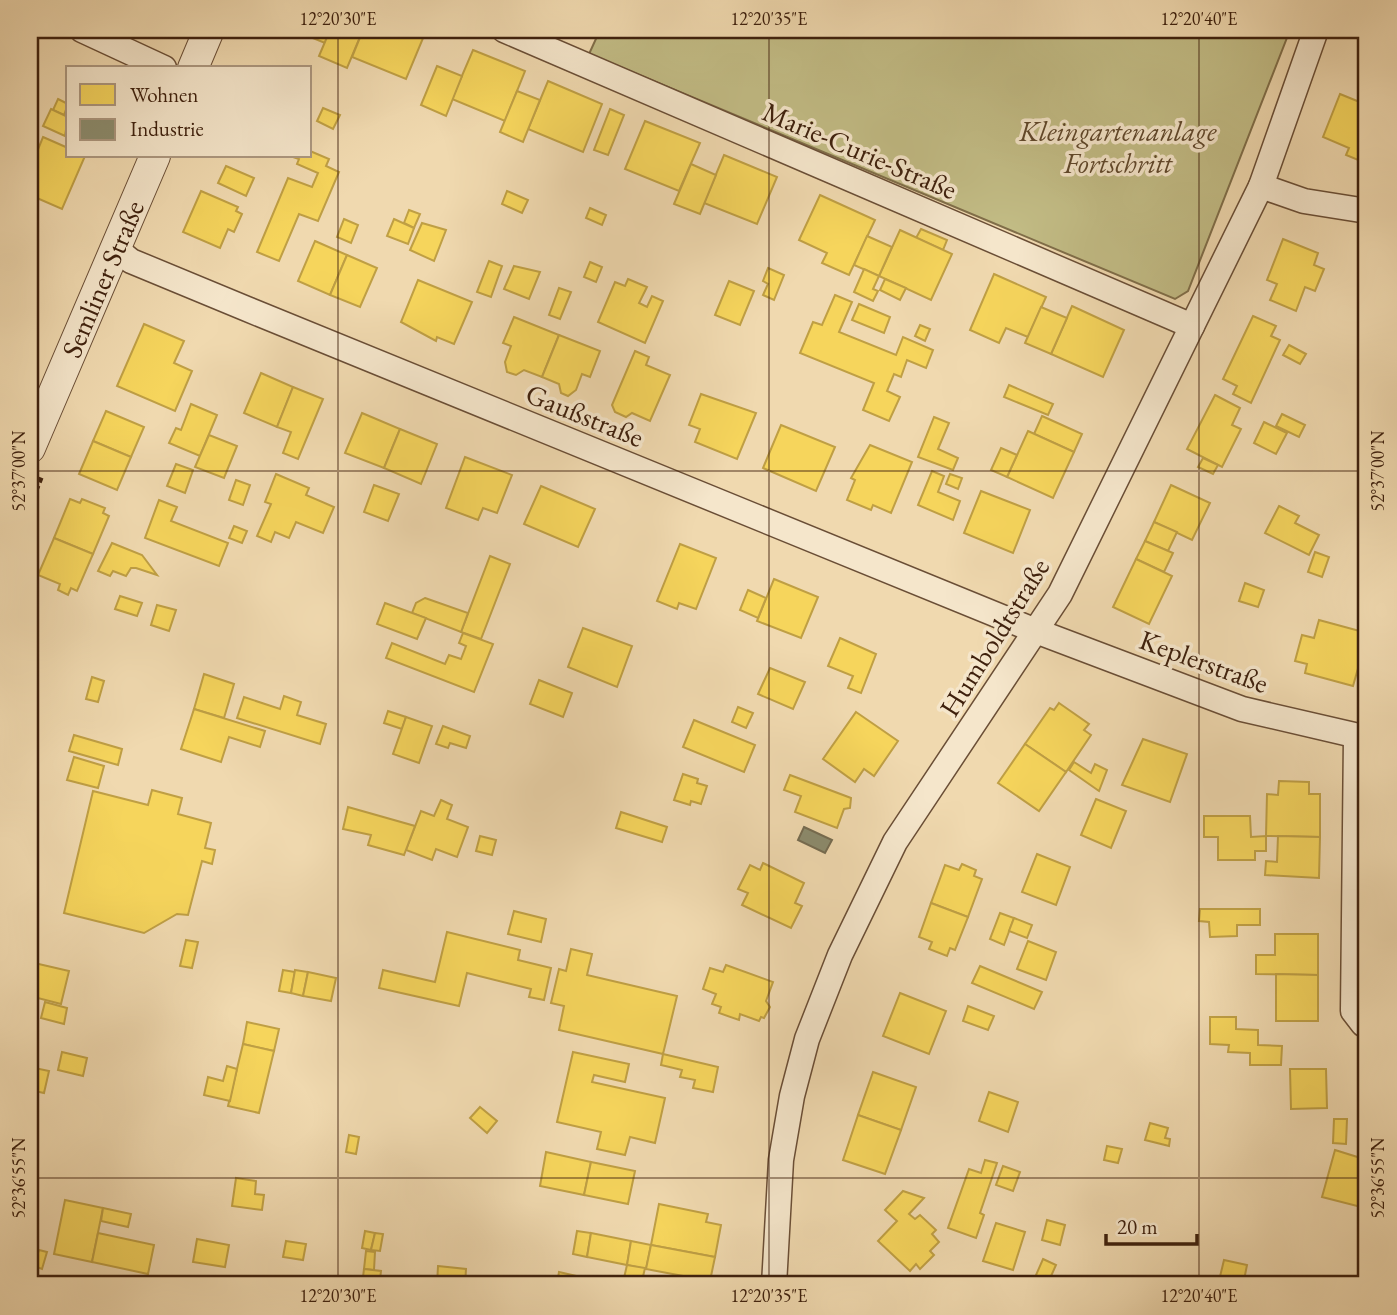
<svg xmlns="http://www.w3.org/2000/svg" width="1397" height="1315" viewBox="0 0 1397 1315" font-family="'EB Garamond',serif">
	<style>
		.green { fill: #c2bc85; stroke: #806e49; stroke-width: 2 }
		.homes { fill: #f6d55c; stroke: #bf9f44; stroke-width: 2 }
		.industry { fill: #8c8c6e; stroke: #756c51; stroke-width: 2 }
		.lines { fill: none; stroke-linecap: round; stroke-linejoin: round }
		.minor-casing { stroke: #6a4e36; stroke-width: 27 }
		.tertiary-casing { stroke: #6a4e36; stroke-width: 32 }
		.path { stroke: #3e200d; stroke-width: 4.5; stroke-dasharray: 5 3.5; stroke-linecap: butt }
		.minor { stroke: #f5e6cb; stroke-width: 24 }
		.tertiary { stroke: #f5e6cb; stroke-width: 30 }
		.ticks { fill: none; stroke: #3e200d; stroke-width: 2; stroke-opacity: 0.45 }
		.labels { text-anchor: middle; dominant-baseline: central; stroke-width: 7; stroke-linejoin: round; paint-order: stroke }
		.park-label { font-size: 28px; font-style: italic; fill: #5f472b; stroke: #f5e6cb }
		.street-label { font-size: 28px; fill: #3e200d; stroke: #f5e6cb }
		.neatline { fill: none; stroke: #3e200d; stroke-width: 2.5 }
		.ticks-label { font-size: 18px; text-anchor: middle; fill: #3e200d }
	</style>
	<rect width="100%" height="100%" fill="#f0d9af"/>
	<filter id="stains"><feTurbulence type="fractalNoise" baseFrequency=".00286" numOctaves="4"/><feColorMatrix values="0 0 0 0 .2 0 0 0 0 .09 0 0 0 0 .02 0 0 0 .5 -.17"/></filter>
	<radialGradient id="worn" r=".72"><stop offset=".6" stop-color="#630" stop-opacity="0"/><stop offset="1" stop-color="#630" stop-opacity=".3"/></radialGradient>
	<polygon class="green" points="600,30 1290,30 1188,291 1175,299 589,54"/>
	<g class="homes">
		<polygon points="293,30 330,30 325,43"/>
		<polygon points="330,30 363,30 347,68 319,56"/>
		<polygon points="363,30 426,31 406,79 352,57"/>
		<polygon points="473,50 525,71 505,121 452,99"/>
		<polygon points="437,66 462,76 446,116 421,105"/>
		<polygon points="548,81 602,104 583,152 528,129"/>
		<polygon points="517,91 540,100 523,142 500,132"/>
		<polygon points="1340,94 1367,105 1367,152 1363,162 1346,155 1349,148 1323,137"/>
		<polygon points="58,99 68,104 64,115 53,110"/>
		<polygon points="323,108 340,115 333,129 317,121"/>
		<polygon points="51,109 68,117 65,136 43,126"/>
		<polygon points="610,109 624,115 608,155 594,150"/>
		<polygon points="645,121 700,143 679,191 625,169"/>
		<polygon points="43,137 68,148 68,156 85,156 62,209 30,195 30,169"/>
		<polygon points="310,151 329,159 326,166 339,172 318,221 299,214 279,261 257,252 288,178 312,187 318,173 297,164 299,159 290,156 310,156"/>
		<polygon points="724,155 777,177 757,224 704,203"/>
		<polygon points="691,164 716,175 700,214 674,204"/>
		<polygon points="226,166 254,178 246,196 218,183"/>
		<polygon points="201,191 238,207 236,211 242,214 234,232 228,229 220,248 183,232"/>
		<polygon points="507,191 528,200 522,213 502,204"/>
		<polygon points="820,195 875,220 849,275 822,263 827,253 799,240"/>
		<polygon points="590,208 606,215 602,225 586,218"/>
		<polygon points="409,210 420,214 414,228 404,223"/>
		<polygon points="344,219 358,225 351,243 337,237"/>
		<polygon points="394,219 414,228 408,244 387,236"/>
		<polygon points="422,223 446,230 434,261 410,250"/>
		<polygon points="921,229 947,240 943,250 916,238"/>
		<polygon points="900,230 952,254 931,300 879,276"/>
		<polygon points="867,236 892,247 879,276 854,265"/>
		<polygon points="1283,239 1318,253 1314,265 1324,269 1315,291 1305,287 1296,311 1270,300 1277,284 1267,280"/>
		<polygon points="315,241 347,255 330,295 298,281"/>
		<polygon points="347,255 377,268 360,307 330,295"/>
		<polygon points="489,261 502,266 491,297 477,292"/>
		<polygon points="590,262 602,267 596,282 584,277"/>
		<polygon points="514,266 540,272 529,299 504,289"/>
		<polygon points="768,268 784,275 774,300 763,295 768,284 763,281"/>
		<polygon points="864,269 879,276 873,289 878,291 873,301 854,292"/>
		<polygon points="994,274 1046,297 1028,337 1006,328 999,343 970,330"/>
		<polygon points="628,279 647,287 639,303 647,307 652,296 663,301 645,343 598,322 615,282 625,286"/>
		<polygon points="885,279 906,288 900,300 880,290"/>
		<polygon points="418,280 472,302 454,344 437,337 436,341 401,322"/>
		<polygon points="729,281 754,291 740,325 715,315"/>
		<polygon points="559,288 571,292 560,319 549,315"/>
		<polygon points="835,295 852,302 839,332 896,355 903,337 933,350 926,368 907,360 901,377 894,374 887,391 900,397 889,421 863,410 874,383 800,353 813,322 822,325"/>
		<polygon points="859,304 890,317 884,333 852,320"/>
		<polygon points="1072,306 1124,330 1103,377 1051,354"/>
		<polygon points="1041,307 1067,318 1051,354 1025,343"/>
		<polygon points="1253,316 1276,326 1271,336 1280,340 1251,403 1233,394 1237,386 1223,379"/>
		<polygon points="514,317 559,335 542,377 524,370 516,375 507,372 505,362 511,346 503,343"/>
		<polygon points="144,324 184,341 174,363 192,371 175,411 117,386"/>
		<polygon points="920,325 930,329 925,341 915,336"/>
		<polygon points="559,335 600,351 590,377 582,374 576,390 568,396 561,393 559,384 542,377"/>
		<polygon points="1289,345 1306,354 1300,364 1283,355"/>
		<polygon points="635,351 649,357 646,365 670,375 650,421 632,413 626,417 615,412 612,405"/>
		<polygon points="261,373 293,387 277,427 244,413"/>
		<polygon points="1009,385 1053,404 1048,415 1004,397"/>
		<polygon points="293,387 323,399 298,459 283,453 291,432 277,427"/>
		<polygon points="701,394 756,413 737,459 695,442 700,429 689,425"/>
		<polygon points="1215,395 1240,408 1232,425 1241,429 1222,467 1187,449"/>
		<polygon points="191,404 217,415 200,456 169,443 176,428 181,430"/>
		<polygon points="106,411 144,427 131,457 93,441"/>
		<polygon points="362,413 400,429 384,468 345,453"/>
		<polygon points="1282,414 1305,425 1299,437 1276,426"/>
		<polygon points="1042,416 1082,434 1074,452 1034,434"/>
		<polygon points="934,417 949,423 938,449 958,458 953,470 918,457"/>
		<polygon points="1264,422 1287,433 1276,454 1254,443"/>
		<polygon points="781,425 835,447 816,491 763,468"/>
		<polygon points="400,429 437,444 421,484 384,468"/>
		<polygon points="1028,431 1074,452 1053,498 1007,477"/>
		<polygon points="209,435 237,446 224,478 195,467"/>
		<polygon points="93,441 131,457 117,490 79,474"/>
		<polygon points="870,445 912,462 891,513 873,505 871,510 847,500 855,480 851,478"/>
		<polygon points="1001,448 1017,455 1007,477 991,470"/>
		<polygon points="465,457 512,475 497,513 483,508 478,520 446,508"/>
		<polygon points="1203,458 1218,465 1213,474 1198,467"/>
		<polygon points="176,464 193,470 185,493 167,486"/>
		<polygon points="932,471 944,476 938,492 960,501 953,520 918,505"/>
		<polygon points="276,474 309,488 306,495 334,507 323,533 296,522 289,538 275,532 271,542 257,536 271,504 265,502"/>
		<polygon points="950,474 962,478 958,489 946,484"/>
		<polygon points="236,480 250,485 243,505 229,500"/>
		<polygon points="374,485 399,494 388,521 364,512"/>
		<polygon points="1171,485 1210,503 1192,540 1154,522"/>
		<polygon points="541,486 595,509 578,547 524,524"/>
		<polygon points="981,491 1030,510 1013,553 964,533"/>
		<polygon points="70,499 80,503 82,499 105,508 103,513 109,516 93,554 54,538"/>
		<polygon points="159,500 177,507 171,521 228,543 219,566 145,538"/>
		<polygon points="1279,506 1299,516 1295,523 1319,535 1309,555 1265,533"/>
		<polygon points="1154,522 1177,532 1168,551 1145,541"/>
		<polygon points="234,526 247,531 242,543 229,538"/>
		<polygon points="54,538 93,554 77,591 71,588 68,595 58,590 60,584 38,575"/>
		<polygon points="1145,541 1173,553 1164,572 1136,559"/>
		<polygon points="112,543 142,555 157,575 136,568 131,568 126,576 113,571 110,576 98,571"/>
		<polygon points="680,544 716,558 696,609 679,603 677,609 657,601"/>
		<polygon points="1315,552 1329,557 1322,577 1308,572"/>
		<polygon points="490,556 510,564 481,639 461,632"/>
		<polygon points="1136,559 1172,576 1149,624 1113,607"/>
		<polygon points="774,579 818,597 801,638 757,621"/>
		<polygon points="1245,583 1264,590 1258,607 1239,601"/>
		<polygon points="748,590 766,598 758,618 740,610"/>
		<polygon points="120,596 142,603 137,616 115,609"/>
		<polygon points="425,598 468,613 461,632 412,613 416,603"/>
		<polygon points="385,603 426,618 417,639 377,624"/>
		<polygon points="157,605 176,610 169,631 151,625"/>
		<polygon points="1319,620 1367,633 1363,666 1359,665 1353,686 1305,673 1307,664 1295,661 1302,635 1314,638"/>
		<polygon points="583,628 632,646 617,687 568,667"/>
		<polygon points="463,633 493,644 474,692 386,658 392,643 445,664 449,655 461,659 466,646 459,643"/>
		<polygon points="840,638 876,654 861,693 848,688 853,676 828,666"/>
		<polygon points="770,668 805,682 793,709 758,694"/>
		<polygon points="204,674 234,684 224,718 194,709"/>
		<polygon points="92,677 104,681 98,702 86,699"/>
		<polygon points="539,680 572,693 563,717 530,704"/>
		<polygon points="284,696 301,702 297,715 326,724 320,744 237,718 244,697 280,709"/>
		<polygon points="1059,703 1089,724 1084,730 1091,735 1066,772 1025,744 1050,708 1054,710"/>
		<polygon points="738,707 753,713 746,728 732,722"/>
		<polygon points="194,709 265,731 260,747 229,737 221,762 181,749"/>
		<polygon points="388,711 406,717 402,729 384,723"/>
		<polygon points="856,712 898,741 874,776 864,769 855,782 823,759"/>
		<polygon points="406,717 432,726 419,763 393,754"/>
		<polygon points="694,720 755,745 744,772 683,747"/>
		<polygon points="443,726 470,736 466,748 450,743 448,748 436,744"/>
		<polygon points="74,735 122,749 118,765 69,751"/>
		<polygon points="1143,739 1187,754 1170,802 1122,785"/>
		<polygon points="1025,744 1066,772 1039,811 998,783"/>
		<polygon points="74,757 104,766 98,788 67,780"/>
		<polygon points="1074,762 1091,773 1095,764 1107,770 1099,791 1069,770"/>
		<polygon points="683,774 698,779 697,783 707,786 701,804 691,801 690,805 674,800"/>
		<polygon points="790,775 851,798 850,808 844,809 837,828 795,812 801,796 784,790"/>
		<polygon points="1279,781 1309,782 1309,794 1320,794 1320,837 1266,836 1267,794 1278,795"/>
		<polygon points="152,790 182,798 178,814 211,823 205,848 215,850 212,864 202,861 188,915 177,914 144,933 64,913 93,791 148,805"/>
		<polygon points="1096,799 1126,811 1111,848 1081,835"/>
		<polygon points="441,800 452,805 447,819 468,827 457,857 436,849 432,860 406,850 421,811 434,816"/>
		<polygon points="348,807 415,826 404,855 368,845 371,835 343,829"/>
		<polygon points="621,812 667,827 662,842 616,828"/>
		<polygon points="1204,816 1250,816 1251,837 1266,836 1266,851 1255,851 1255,860 1218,860 1218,837 1204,837"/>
		<polygon points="480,836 496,840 492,855 476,851"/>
		<polygon points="1278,836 1320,837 1319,878 1265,875 1266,861 1277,862"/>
		<polygon points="1037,854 1070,867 1056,905 1022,892"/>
		<polygon points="763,863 804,883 795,903 802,906 791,928 742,905 748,893 738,889 750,865 760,870"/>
		<polygon points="962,864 976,870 974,876 982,879 968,917 931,903 945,865 959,870"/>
		<polygon points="931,903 968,917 955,950 950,948 947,956 929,949 932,942 919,937"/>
		<polygon points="1200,909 1260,909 1260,925 1237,925 1237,936 1210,937 1209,922 1199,921"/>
		<polygon points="514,911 546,919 541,942 508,934"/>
		<polygon points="1000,913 1014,918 1004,945 990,939"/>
		<polygon points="1014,918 1032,925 1027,938 1009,931"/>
		<polygon points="447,932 520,950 518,960 551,968 544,1000 529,997 531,989 467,973 459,1006 379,988 383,970 435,982"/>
		<polygon points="1275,934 1318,934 1318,975 1256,974 1256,955 1275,955"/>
		<polygon points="186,940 198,942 192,968 180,966"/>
		<polygon points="1028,941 1056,952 1046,980 1017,969"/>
		<polygon points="571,949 592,954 587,975 677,996 663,1054 559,1030 564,1006 551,1003 559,969 566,971"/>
		<polygon points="30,962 69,971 61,1004 30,996"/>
		<polygon points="726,965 773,982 766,1001 770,1007 764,1018 761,1017 759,1021 740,1014 739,1020 719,1013 721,1007 712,1004 716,994 703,989 710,968 723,972"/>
		<polygon points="980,966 1042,992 1034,1009 972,983"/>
		<polygon points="283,970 295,972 291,993 279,991"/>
		<polygon points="295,970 308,972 303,996 291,993"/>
		<polygon points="308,972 336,978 331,1001 303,996"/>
		<polygon points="1276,974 1318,975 1318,1021 1276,1021"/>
		<polygon points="900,993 946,1011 929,1054 883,1036"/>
		<polygon points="45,1002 67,1008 64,1024 41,1018"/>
		<polygon points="968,1006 994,1016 988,1030 963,1021"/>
		<polygon points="1210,1017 1236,1017 1236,1029 1258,1030 1258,1045 1282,1046 1281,1065 1250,1065 1250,1053 1228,1052 1229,1045 1210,1044"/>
		<polygon points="247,1022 279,1029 274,1051 243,1044"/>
		<polygon points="243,1044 274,1051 259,1113 228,1106"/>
		<polygon points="62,1052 87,1058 83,1076 58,1070"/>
		<polygon points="573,1052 629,1064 625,1082 594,1075 592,1082 665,1098 655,1143 630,1137 625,1155 597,1149 601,1132 557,1122"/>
		<polygon points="663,1054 718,1067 713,1092 693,1088 695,1080 680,1077 682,1070 661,1065"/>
		<polygon points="227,1066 237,1069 230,1101 204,1095 208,1077 223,1081"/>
		<polygon points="30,1067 49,1071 44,1093 30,1090"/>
		<polygon points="1290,1069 1326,1069 1327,1108 1291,1109"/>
		<polygon points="873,1072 916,1087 901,1130 858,1115"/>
		<polygon points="989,1092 1018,1102 1008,1132 979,1121"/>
		<polygon points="480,1107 497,1121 487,1133 470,1118"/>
		<polygon points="858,1115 901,1130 885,1174 843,1160"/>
		<polygon points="1334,1119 1347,1119 1346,1144 1333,1143"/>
		<polygon points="1150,1123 1168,1128 1165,1138 1170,1139 1169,1146 1145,1140"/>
		<polygon points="349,1135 359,1137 356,1154 346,1152"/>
		<polygon points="1107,1146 1122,1149 1118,1163 1104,1160"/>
		<polygon points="1335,1150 1367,1160 1362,1179 1367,1180 1365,1208 1322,1197"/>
		<polygon points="546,1152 591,1162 584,1195 540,1186"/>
		<polygon points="985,1160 997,1163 980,1213 984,1215 976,1238 948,1228 969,1169 981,1173"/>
		<polygon points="591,1162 635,1171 628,1204 584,1195"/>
		<polygon points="1003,1166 1020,1172 1013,1191 996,1185"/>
		<polygon points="236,1178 256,1181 255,1194 264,1195 262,1210 232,1206"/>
		<polygon points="903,1191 924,1198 909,1214 915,1219 920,1215 936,1230 932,1234 939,1242 930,1251 934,1255 920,1269 916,1264 910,1271 878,1241 897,1221 885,1210"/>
		<polygon points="65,1200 103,1208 92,1262 54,1254"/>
		<polygon points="659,1204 708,1214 706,1222 721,1225 715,1257 651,1245"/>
		<polygon points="103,1208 131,1214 128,1227 101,1221"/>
		<polygon points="1047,1220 1065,1225 1060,1245 1042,1240"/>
		<polygon points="996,1223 1025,1232 1013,1270 983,1261"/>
		<polygon points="365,1231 375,1233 371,1250 362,1248"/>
		<polygon points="577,1231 591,1233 587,1257 573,1254"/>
		<polygon points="98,1233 154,1245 148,1274 92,1262"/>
		<polygon points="375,1233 383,1234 380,1251 371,1250"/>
		<polygon points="591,1233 631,1241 627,1265 587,1257"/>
		<polygon points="197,1239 229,1245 225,1267 193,1262"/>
		<polygon points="286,1241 306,1244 303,1260 283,1257"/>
		<polygon points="631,1241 651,1245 646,1269 627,1265"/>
		<polygon points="651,1245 715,1257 710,1281 646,1269"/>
		<polygon points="39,1250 47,1252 42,1269 34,1266"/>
		<polygon points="366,1251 375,1252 374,1270 364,1269"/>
		<polygon points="1043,1259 1056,1265 1047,1285 1033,1282"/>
		<polygon points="1224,1260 1247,1265 1243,1285 1218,1285"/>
		<polygon points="627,1265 645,1268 642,1281 624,1278"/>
		<polygon points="438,1266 466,1269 465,1285 437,1285"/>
		<polygon points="364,1269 381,1271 380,1280 389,1281 389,1285 362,1285"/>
		<polygon points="559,1272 581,1277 580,1285 557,1284"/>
	</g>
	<polygon class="industry" points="804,827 832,840 825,853 798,840"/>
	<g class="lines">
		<defs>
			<g id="minor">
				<polyline points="82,30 164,68"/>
				<polyline points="504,30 1192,326"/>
				<polyline points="1261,186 1304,201 1367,211"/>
				<polyline points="115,248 131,261 247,309 1036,631 1242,709 1367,738"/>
				<polyline points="1356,737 1353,1011 1363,1024 1367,1024"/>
				<polyline points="774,1285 781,1160 792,1096 807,1039 840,955 895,842 1060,594 1261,186 1316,30"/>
			</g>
			<g id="tertiary">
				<polyline points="193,68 209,30"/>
				<path id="s1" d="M 30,448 L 155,156"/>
			</g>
		</defs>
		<use href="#minor" class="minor-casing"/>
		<use href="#tertiary" class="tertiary-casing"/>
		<polyline class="path" points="30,506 42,476"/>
		<use href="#minor" class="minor"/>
		<use href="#tertiary" class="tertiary"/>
	</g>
	<path class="ticks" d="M 338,30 L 338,1285M 769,30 L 769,1285M 1199,30 L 1199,1285M 30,471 L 1367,471M 30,1178 L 1367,1178"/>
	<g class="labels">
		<g class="park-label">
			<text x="1118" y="131">Kleingartenanlage<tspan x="1118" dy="32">Fortschritt</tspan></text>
		</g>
		<g class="street-label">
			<text transform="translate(860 150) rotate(23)">Marie-Curie-Straße</text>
			<text stroke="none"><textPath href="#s1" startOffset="184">Semliner Straße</textPath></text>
			<text transform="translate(585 415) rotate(22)">Gaußstraße</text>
			<text transform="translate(994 637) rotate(-58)">Humboldtstraße</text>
			<text transform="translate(1204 661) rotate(20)">Keplerstraße</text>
		</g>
	</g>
	<rect width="1397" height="1315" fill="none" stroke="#f0d9af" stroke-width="77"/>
	<rect x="66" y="66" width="245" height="91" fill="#f5e6cb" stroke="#ac977f" stroke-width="2"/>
	<rect x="80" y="84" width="35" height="21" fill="#f6d55c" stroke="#ac977f" stroke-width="2"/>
	<text x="130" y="102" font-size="21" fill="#3e200d">Wohnen</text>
	<rect x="80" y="119" width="35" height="21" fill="#8c8c6e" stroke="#ac977f" stroke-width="2"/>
	<text x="130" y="136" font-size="21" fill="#3e200d">Industrie</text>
	<path d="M1106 1234v10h91v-10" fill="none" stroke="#3e200d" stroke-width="3.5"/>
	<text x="1117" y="1234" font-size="21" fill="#3e200d" stroke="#f5e6cb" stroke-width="5" paint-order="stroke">20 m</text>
	<rect x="38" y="38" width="1320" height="1238" class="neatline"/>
	<g class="ticks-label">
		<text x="338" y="25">12°20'30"E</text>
		<text x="769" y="25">12°20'35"E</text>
		<text x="1199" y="25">12°20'40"E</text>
		<text transform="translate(19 471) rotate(-90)" y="6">52°37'00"N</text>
		<text transform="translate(1378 471) rotate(-90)" y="6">52°37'00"N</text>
		<text transform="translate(19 1178) rotate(-90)" y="6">52°36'55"N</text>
		<text transform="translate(1378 1178) rotate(-90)" y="6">52°36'55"N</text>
		<text x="338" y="1302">12°20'30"E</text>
		<text x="769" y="1302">12°20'35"E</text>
		<text x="1199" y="1302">12°20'40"E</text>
	</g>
	<rect width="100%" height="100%" filter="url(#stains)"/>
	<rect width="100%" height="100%" fill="url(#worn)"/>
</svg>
